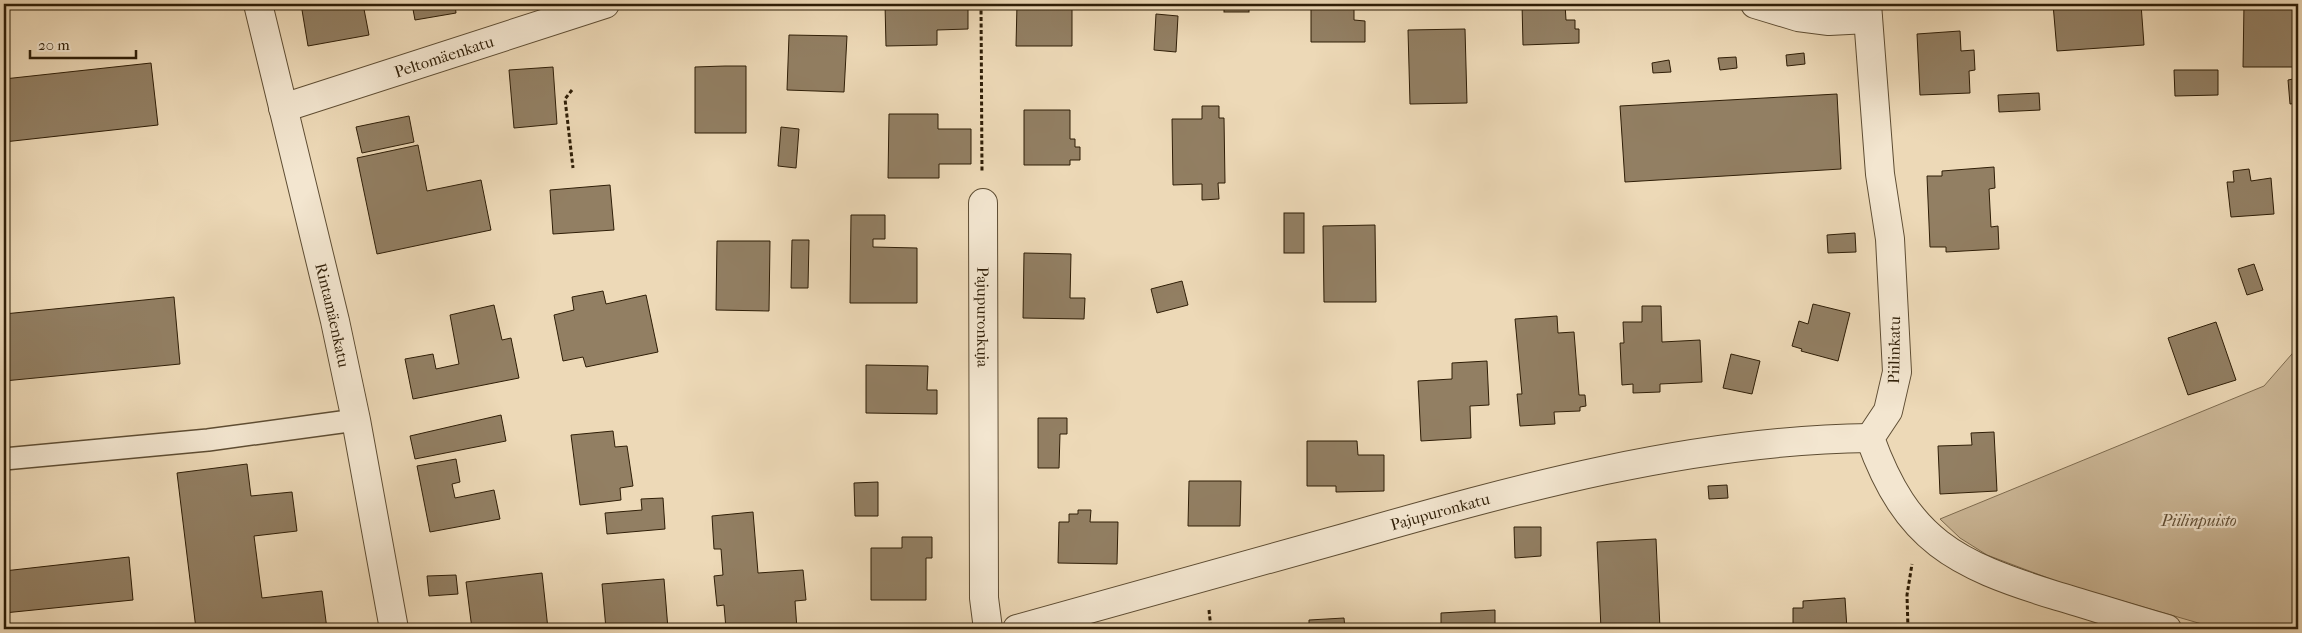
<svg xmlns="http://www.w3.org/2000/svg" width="2302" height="633" viewBox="0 0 2302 633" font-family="'IM FELL French Canon',serif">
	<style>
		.green { fill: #cdb999; stroke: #7e6c50 }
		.building { fill: #927f63; stroke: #2f1e07 }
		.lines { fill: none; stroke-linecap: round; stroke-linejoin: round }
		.service-casing { stroke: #5e4d33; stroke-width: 24 }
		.minor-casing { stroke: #5e4d33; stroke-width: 30 }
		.path { stroke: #2f1e07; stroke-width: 3; stroke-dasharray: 4 2.5; stroke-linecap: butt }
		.service { stroke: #f3e6d0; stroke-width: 21 }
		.minor { stroke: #f3e6d0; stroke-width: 28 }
		.labels { text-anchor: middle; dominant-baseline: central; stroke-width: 4.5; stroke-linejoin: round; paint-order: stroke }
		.street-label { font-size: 16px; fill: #2f1e07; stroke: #f3e6d0 }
		.park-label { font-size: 16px; font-style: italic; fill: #5e4c33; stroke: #f3e6d0 }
	</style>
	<rect width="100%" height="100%" fill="#edd9b7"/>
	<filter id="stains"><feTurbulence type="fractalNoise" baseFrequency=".004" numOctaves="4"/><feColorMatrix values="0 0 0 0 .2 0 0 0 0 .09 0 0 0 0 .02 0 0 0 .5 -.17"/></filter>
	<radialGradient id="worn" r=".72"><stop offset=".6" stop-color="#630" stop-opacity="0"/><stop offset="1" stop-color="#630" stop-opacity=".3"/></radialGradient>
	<polygon class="green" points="2298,347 2298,629 2219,629 2061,583 1987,555 1960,538 1940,519 2264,386"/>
	<g class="building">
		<polygon points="301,4 363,4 369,35 308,46"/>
		<polygon points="412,4 455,4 456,13 415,20"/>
		<polygon points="885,4 968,4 968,29 937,30 937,45 886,46"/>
		<polygon points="1017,4 1072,4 1072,46 1016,46"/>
		<rect x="1224" y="4" width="25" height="8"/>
		<polygon points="1311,4 1354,4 1354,20 1365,21 1365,42 1311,42"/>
		<polygon points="1449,4 1479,4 1479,8 1449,9"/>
		<polygon points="1522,4 1565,4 1566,20 1575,20 1575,29 1579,29 1579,43 1523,45"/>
		<polygon points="2053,4 2141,4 2144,45 2057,51"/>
		<polygon points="2244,4 2294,4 2293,67 2243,67"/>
		<polygon points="1156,14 1178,16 1176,52 1154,50"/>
		<polygon points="1465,29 1467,103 1410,104 1408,30"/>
		<polygon points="1960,31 1961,51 1974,50 1975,70 1969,71 1970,93 1920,95 1917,34"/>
		<polygon points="789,35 847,36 844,92 787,90"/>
		<polygon points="1804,53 1805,64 1787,66 1786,55"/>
		<polygon points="1736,57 1737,68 1720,70 1718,58"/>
		<polygon points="1669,60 1671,72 1653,73 1652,63"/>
		<polygon points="151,63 158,125 4,142 4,79"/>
		<polygon points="725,66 746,66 746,133 695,133 695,67"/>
		<polygon points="553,67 557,124 514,128 509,70"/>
		<polygon points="2174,70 2218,70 2218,95 2175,96"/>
		<polygon points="2298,78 2298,103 2290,104 2288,80"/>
		<polygon points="2039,93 2040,110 1999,112 1998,95"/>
		<polygon points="1837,94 1841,169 1625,182 1620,106"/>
		<polygon points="1202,106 1219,106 1219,118 1224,118 1225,183 1218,183 1219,199 1202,200 1202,184 1173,185 1172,119 1202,119"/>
		<polygon points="1024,110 1070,110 1070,139 1075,139 1075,147 1080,147 1080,160 1070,160 1070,165 1024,165"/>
		<polygon points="889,114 938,114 938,129 971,129 971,164 939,164 939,178 888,178"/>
		<polygon points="409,116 414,142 362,153 356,127"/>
		<polygon points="781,127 799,129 796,168 778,166"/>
		<polygon points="418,145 427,191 481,180 491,230 377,254 357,158"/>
		<polygon points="1994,167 1995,188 1989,189 1991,227 1998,226 1999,249 1946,252 1946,247 1930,247 1927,176 1942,176 1942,171"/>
		<polygon points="2249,169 2251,181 2271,178 2274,214 2231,217 2227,182 2234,182 2233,171"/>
		<polygon points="610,185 614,230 553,234 550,190"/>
		<rect x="1284" y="213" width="20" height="40"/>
		<polygon points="851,215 885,215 885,239 873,239 873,247 917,248 917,303 850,303"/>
		<polygon points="1375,225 1376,302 1324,302 1323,226"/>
		<polygon points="1855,233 1856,252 1828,253 1827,235"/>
		<polygon points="792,240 809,240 808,288 791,288"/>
		<polygon points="717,241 770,241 769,311 716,310"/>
		<polygon points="1024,253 1071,254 1070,298 1085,298 1084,319 1023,318"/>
		<polygon points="2254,264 2263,290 2247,295 2238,269"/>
		<polygon points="1182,281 1188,305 1157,313 1151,289"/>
		<polygon points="603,291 606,304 646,295 658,352 586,367 583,357 563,361 554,315 574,310 572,297"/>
		<polygon points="174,297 180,364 4,381 4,314"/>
		<polygon points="1813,304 1850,313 1838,361 1801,351 1802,349 1792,346 1799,321 1808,324"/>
		<polygon points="494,305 502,340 511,338 519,378 413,399 405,359 433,354 436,369 459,364 450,315"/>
		<polygon points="1642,306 1661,306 1662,342 1700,340 1702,382 1660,384 1660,392 1633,393 1633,384 1622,385 1620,343 1624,343 1623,322 1642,322"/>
		<polygon points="1557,316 1558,333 1574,332 1579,395 1585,395 1586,406 1580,407 1580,411 1554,412 1555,424 1520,426 1517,394 1522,394 1515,319"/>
		<polygon points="2216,322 2236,380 2188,395 2168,338"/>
		<polygon points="1731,354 1760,361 1752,394 1723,388"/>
		<polygon points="1487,361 1489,405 1470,406 1471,438 1421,441 1418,381 1452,379 1452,363"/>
		<polygon points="866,365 928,366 927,390 937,390 937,414 866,413"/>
		<polygon points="501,415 506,441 415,459 410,436"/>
		<polygon points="1038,418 1067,418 1067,434 1060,434 1059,468 1038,468"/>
		<polygon points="613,431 615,447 627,446 633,486 620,488 621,500 580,505 571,435"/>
		<polygon points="1994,432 1997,491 1940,494 1938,446 1972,445 1971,433"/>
		<polygon points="1307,441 1357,441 1358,455 1384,455 1384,491 1336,492 1336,486 1307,486"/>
		<polygon points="456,459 460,482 452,484 455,498 494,490 500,519 430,532 417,466"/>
		<polygon points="247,464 251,496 292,492 297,531 254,536 262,598 322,591 327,629 196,629 177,473"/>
		<polygon points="1189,481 1241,481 1240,526 1188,526"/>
		<polygon points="878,482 878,516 855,516 854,483"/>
		<polygon points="1727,485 1728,498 1709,499 1708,486"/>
		<polygon points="663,498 665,529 607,534 605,513 642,510 641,499"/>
		<polygon points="1078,510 1091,510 1090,522 1118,522 1117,564 1058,563 1059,522 1069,522 1069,514 1078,514"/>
		<polygon points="753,512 758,573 803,570 806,600 795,601 797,629 726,629 724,605 717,606 714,576 723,575 721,549 714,549 712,516"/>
		<polygon points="1514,527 1541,527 1541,556 1515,558"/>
		<polygon points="902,537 932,537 932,558 926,558 926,600 871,600 871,548 902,548"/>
		<polygon points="1656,539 1660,629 1601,629 1597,542"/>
		<polygon points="129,557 133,600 4,613 4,571"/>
		<polygon points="542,573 548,629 472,629 466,582"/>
		<polygon points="456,575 458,594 429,596 427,576"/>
		<polygon points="664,579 668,629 606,629 602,584"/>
		<polygon points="1845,598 1847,629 1804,629 1803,624 1793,625 1793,608 1803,608 1803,601"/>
		<polygon points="1495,610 1495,629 1441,629 1441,613"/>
		<polygon points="1344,618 1345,629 1309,629 1309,620"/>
	</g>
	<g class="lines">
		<defs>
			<polyline id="service" points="4,459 208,440 356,420"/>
			<g id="minor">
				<path id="s1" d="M 258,4 L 335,321 L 356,420 L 394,629"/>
				<polyline points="1755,4 1798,17 1829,21 1868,19"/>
				<path d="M 1867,4 L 1880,174 L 1890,239 L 1897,372 L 1888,411 L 1870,438 C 1907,541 1955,564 2054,595 C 2091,606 2129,618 2167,629"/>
				<path id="s2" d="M 283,108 L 605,4"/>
				<path id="s3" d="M 983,203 L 984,598 L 988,629"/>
				<path id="s4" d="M 1017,629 C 1126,599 1235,569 1344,538 C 1515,489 1691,440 1870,438"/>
			</g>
		</defs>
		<use href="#service" class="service-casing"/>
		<use href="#minor" class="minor-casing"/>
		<g class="path">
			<polyline points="981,4 982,173"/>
			<polyline points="572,90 565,99 573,168"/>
			<polyline points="2298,553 2296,558 2298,615"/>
			<polyline points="1209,610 1211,629"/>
			<polyline points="1908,629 1907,595 1912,564"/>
		</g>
		<use href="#service" class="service"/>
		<use href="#minor" class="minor"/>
	</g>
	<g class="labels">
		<g class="street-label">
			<text stroke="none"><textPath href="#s2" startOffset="169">Peltomäenkatu</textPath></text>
			<text stroke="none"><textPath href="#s1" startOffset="320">Rintamäenkatu</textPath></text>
			<text stroke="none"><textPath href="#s3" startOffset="114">Pajupuronkuja</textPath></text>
			<text transform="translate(1894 350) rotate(-89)">Piilinkatu</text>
			<text stroke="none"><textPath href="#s4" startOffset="439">Pajupuronkatu</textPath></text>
		</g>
		<g class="park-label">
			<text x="2199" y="520">Piilinpuisto</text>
		</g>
	</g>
	<rect width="2302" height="633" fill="none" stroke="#edd9b7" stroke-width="20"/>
	<rect x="5" y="5" width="2292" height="623" fill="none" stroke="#2f1e07" stroke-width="2.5"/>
	<rect x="10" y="10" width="2282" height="613" fill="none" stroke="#2f1e07"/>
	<path d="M30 50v8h106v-8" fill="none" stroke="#2f1e07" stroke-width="2.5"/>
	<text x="38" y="50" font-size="15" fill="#2f1e07" stroke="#f3e6d0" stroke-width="4" paint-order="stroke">20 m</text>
	<rect width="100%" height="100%" filter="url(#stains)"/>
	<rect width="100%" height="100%" fill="url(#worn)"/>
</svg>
